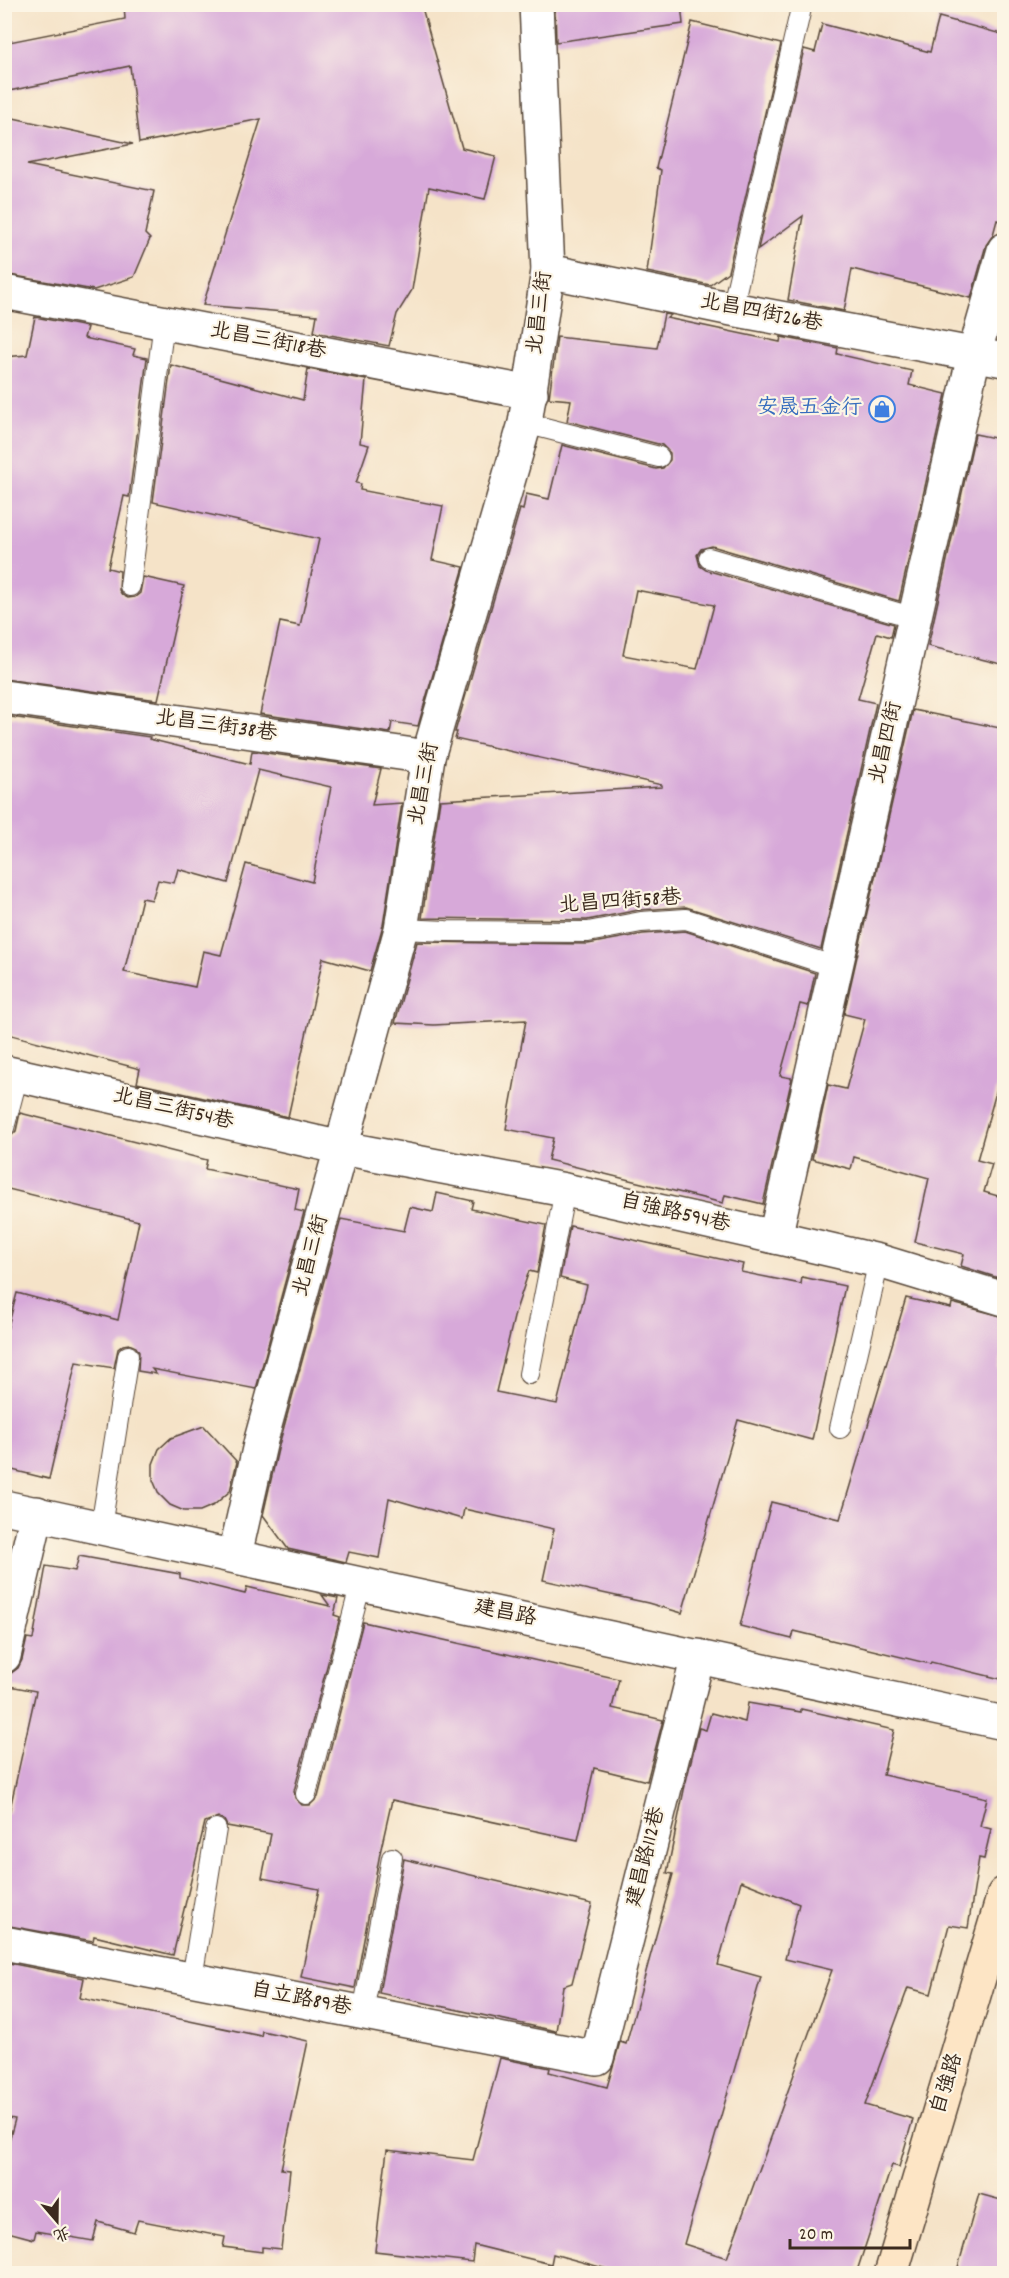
<svg xmlns="http://www.w3.org/2000/svg" width="1009" height="2278" viewBox="0 0 1009 2278" font-family="Dekko,'LXGW WenKai TC',sans-serif">
	<style>
		.building { fill: #d7a9d9; fill-rule: evenodd }
		.lines { fill: none; stroke-linecap: round; stroke-linejoin: round }
		.lane-casing { stroke: #574638; stroke-width: 22 }
		.street-casing { stroke: #574638; stroke-width: 36 }
		.secondary-casing { stroke: #574638; stroke-width: 36 }
		.lane { stroke: #fff; stroke-width: 20 }
		.street { stroke: #fff; stroke-width: 33 }
		.secondary { stroke: #fde5c5; stroke-width: 33 }
		.labels { text-anchor: middle; dominant-baseline: central; stroke-width: 4.5; stroke-linejoin: round; paint-order: stroke }
		.street-label { font-size: 21px; fill: #3b2a1e; stroke: #fcf5e5 }
		.shop-label { font-size: 21px; fill: #366cbe; stroke: #fcf5e5; text-anchor: end }
	</style>
	<rect width="100%" height="100%" fill="#fcf5e5"/>
	<filter id="ink" filterUnits="userSpaceOnUse"><feTurbulence type="fractalNoise" baseFrequency=".0167" numOctaves="2"/><feDisplacementMap in="SourceGraphic" scale="12" xChannelSelector="R" yChannelSelector="G"/><feConvolveMatrix kernelMatrix="1 2 1 2 8 2 1 2 1" color-interpolation-filters="sRGB"/></filter>
	<filter id="wash" filterUnits="userSpaceOnUse"><feTurbulence type="fractalNoise" baseFrequency=".008" numOctaves="4" result="noise"/><feDisplacementMap in="SourceGraphic" scale="24" xChannelSelector="R" yChannelSelector="G"/><feGaussianBlur stdDeviation="1.35" result="paint"/><feColorMatrix in="noise" values="0 0 0 0 0 0 0 0 0 0 0 0 0 0 0 0 0 1.4 0 .05"/><feComposite in="paint" operator="in"/></filter>
	<g filter="url(#wash)">
		<rect width="100%" height="100%" fill="#f5e3c8"/>
		<g id="blocks">
			<g class="building">
				<polygon points="124,4 421,4 462,148 496,156 485,199 429,187 412,290 397,314 389,346 314,332 317,315 203,305 261,119 139,143 130,66 4,92 4,43 125,19"/>
				<polygon points="555,4 681,4 683,24 556,42"/>
				<polygon points="939,17 1005,35 1005,203 1000,221 997,220 993,235 986,245 971,298 852,269 844,311 788,300 803,216 758,249 804,49 815,52 822,24 930,52"/>
				<polygon points="692,22 781,44 728,272 710,285 647,272 661,170 656,168"/>
				<polygon points="4,116 133,144 27,165 154,191 145,234 150,239 134,277 94,290 4,274 4,192 6,183"/>
				<path d="M 664,314 L 671,315 L 667,318 L 780,342 L 781,337 L 838,348 L 837,354 L 912,371 L 909,385 L 946,394 L 899,601 L 712,546 L 701,549 L 697,555 L 700,566 L 706,570 L 894,624 L 891,637 L 877,633 L 858,699 L 876,703 L 821,949 L 686,907 L 639,910 L 587,920 L 422,918 L 440,800 L 662,787 L 662,785 L 455,739 L 457,732 L 455,732 L 520,509 L 523,510 L 526,494 L 549,499 L 562,445 L 656,469 L 663,468 L 670,460 L 670,453 L 662,445 L 567,421 L 571,400 L 549,398 L 557,337 L 657,348 ZM 636,590 L 714,605 L 697,669 L 623,655 Z"/>
				<polygon points="35,317 87,327 84,338 135,349 133,355 147,358 129,497 124,496 108,568 120,571 119,590 122,595 128,598 135,597 140,593 143,577 184,586 158,700 4,679 4,357 27,355"/>
				<polygon points="171,365 303,400 308,369 366,380 360,443 369,445 356,483 361,484 360,490 443,506 432,560 464,567 418,726 392,722 390,733 260,714 280,622 300,626 319,539 153,502"/>
				<polygon points="975,434 1005,440 1005,665 928,646"/>
				<polygon points="913,710 1005,729 1005,1060 977,1160 992,1164 984,1192 1005,1198 1005,1280 961,1266 964,1254 915,1242 929,1178 854,1157 851,1169 812,1159 828,1085 846,1089 865,1019 844,1014"/>
				<path d="M 4,716 L 150,737 L 149,739 L 250,764 L 252,751 L 381,769 L 372,805 L 402,803 L 383,925 L 370,971 L 323,958 L 288,1117 L 137,1083 L 140,1069 L 4,1033 ZM 258,770 L 331,787 L 312,882 L 246,864 L 221,955 L 203,951 L 195,987 L 124,972 L 142,898 L 152,900 L 158,880 L 174,883 L 178,869 L 228,883 Z"/>
				<polygon points="685,931 815,973 808,1006 800,1004 780,1076 792,1078 763,1204 725,1195 723,1203 548,1160 553,1138 506,1129 526,1020 434,1025 395,1023 417,942 588,944 643,934"/>
				<polygon points="20,1113 207,1160 205,1169 299,1189 295,1210 304,1212 256,1389 152,1369 156,1374 138,1371 139,1352 136,1347 129,1344 123,1345 118,1349 114,1368 76,1362 49,1479 4,1468 4,1341 17,1293 118,1320 139,1221 4,1188 4,1152 8,1139 16,1131"/>
				<polygon points="437,1193 473,1201 471,1209 546,1225 537,1273 529,1271 515,1313 496,1392 557,1404 587,1285 560,1278 570,1226 743,1264 741,1272 801,1284 802,1277 845,1286 812,1440 738,1420 682,1613 648,1603 543,1580 554,1529 464,1509 462,1519 389,1498 379,1558 349,1552 346,1562 288,1549 263,1515 279,1445 341,1219 404,1231 410,1207 433,1212"/>
				<polygon points="906,1298 951,1308 952,1303 1005,1317 1005,1342 999,1369 1005,1371 1005,1680 931,1662 930,1664 794,1631 792,1639 740,1626 771,1502 840,1519"/>
				<polygon points="204,1426 237,1462 230,1491 214,1505 200,1511 184,1511 170,1505 159,1494 153,1480 153,1464 159,1449 171,1438"/>
				<polygon points="79,1556 180,1574 180,1578 245,1594 247,1587 330,1606 322,1595 338,1598 334,1615 340,1617 294,1791 295,1798 302,1805 310,1805 318,1797 363,1622 619,1679 612,1708 663,1720 647,1781 594,1768 578,1840 392,1800 380,1853 355,1988 301,1977 319,1889 262,1878 271,1834 227,1826 224,1820 218,1817 205,1822 173,1955 94,1936 93,1941 4,1925 4,1812 9,1813 36,1691 4,1685 4,1674 10,1674 18,1668 22,1660 27,1638 33,1639 46,1566 75,1571"/>
				<path d="M 748,1703 L 801,1712 L 801,1709 L 894,1730 L 883,1775 L 987,1798 L 980,1826 L 991,1829 L 984,1859 L 979,1858 L 968,1928 L 949,1925 L 931,1994 L 908,1988 L 865,2105 L 913,2119 L 899,2167 L 892,2165 L 856,2274 L 625,2274 L 553,2254 L 551,2264 L 474,2245 L 472,2262 L 375,2251 L 387,2150 L 473,2160 L 500,2058 L 550,2068 L 549,2072 L 607,2087 L 620,2042 L 626,2044 L 673,1874 L 667,1873 L 684,1790 L 699,1728 L 706,1730 L 711,1713 L 745,1722 ZM 741,1881 L 799,1904 L 785,1959 L 832,1970 L 727,2258 L 684,2244 L 761,1977 L 718,1965 Z"/>
				<polygon points="404,1859 592,1904 572,1983 563,1986 556,2031 379,1993"/>
				<polygon points="4,1962 84,1978 80,1998 261,2036 262,2031 308,2041 281,2169 290,2170 281,2249 262,2247 262,2252 223,2247 225,2237 138,2220 134,2232 98,2222 93,2241 36,2231 34,2239 4,2231 4,2159 15,2119 4,2117"/>
				<polygon points="979,2194 1005,2201 1005,2274 956,2274"/>
			</g>
		</g>
	</g>
	<g filter="url(#ink)">
		<use href="#blocks" fill-opacity="0" stroke="#574638" stroke-width="1.5"/>
		<g class="lines">
			<defs>
				<g id="lane">
					<polyline points="732,309 802,4"/>
					<polyline points="525,423 659,457"/>
					<polyline points="709,558 915,618"/>
					<polyline points="130,586 164,322"/>
					<polyline points="401,929 446,931 588,932 641,922 686,919 836,967"/>
					<polyline points="4,1128 18,1075"/>
					<polyline points="529,1374 565,1190"/>
					<polyline points="840,1428 879,1261"/>
					<polyline points="101,1527 128,1356"/>
					<polyline points="306,1794 361,1583"/>
					<polyline points="192,1979 216,1829"/>
					<polyline points="363,2012 392,1858"/>
				</g>
				<g id="street">
					<polyline points="548,271 732,309 1004,360"/>
					<polyline points="4,292 531,393"/>
					<polyline points="4,697 428,757"/>
					<polyline points="4,1072 342,1148 565,1190 775,1237 879,1261 1004,1299"/>
					<polyline points="775,1237 974,355 1004,250"/>
					<polyline points="4,1507 1004,1723"/>
					<polyline points="235,1555 261,1440 401,929 428,757 525,423 548,271 536,4"/>
					<polyline points="4,1656 37,1513"/>
					<polyline points="4,1943 597,2058 698,1656"/>
				</g>
				<polyline id="secondary" points="891,2274 1004,1894"/>
			</defs>
			<use href="#lane" class="lane-casing"/>
			<use href="#street" class="street-casing"/>
			<use href="#secondary" class="secondary-casing"/>
			<use href="#lane" class="lane"/>
			<use href="#street" class="street"/>
			<use href="#secondary" class="secondary"/>
		</g>
	</g>
	<defs>
		<symbol id="shop-ring" viewBox="-11 -11 22 22"><circle r="9.5" fill="#fcf5e5" stroke="#3f7fe0" stroke-width="1.5"/><path d="M-5-2.5h2.3a2.7 3.5 0 0 1 5.4 0H5L5.5 6h-11ZM-1.5-2.5h3a1.5 2.3 0 0 0-3 0Z" fill="#3f7fe0"/></symbol>
	</defs>
	<g fill-rule="evenodd">
		<use href="#shop-ring" x="867" y="394" width="30" height="30"/>
	</g>
	<g class="labels">
		<g class="street-label">
			<text transform="translate(541 313) rotate(-83)">北昌三街</text>
			<text transform="translate(761 314) rotate(11)">北昌四街26巷</text>
			<text transform="translate(268 342) rotate(11)">北昌三街18巷</text>
			<text transform="translate(216 727) rotate(8)">北昌三街38巷</text>
			<text transform="translate(887 743) rotate(-77)">北昌四街</text>
			<text transform="translate(425 784) rotate(-79)">北昌三街</text>
			<text transform="translate(620 903) rotate(-4)">北昌四街58巷</text>
			<text transform="translate(173 1110) rotate(13)">北昌三街54巷</text>
			<text transform="translate(675 1214) rotate(13)">自強路594巷</text>
			<text transform="translate(312 1256) rotate(-75)">北昌三街</text>
			<text transform="translate(505 1614) rotate(12)">建昌路</text>
			<text transform="translate(647 1857) rotate(-76)">建昌路112巷</text>
			<text transform="translate(301 2000) rotate(11)">自立路89巷</text>
			<text transform="translate(948 2084) rotate(-73)">自強路</text>
		</g>
		<g class="shop-label">
			<text x="862" y="409">安晟五金行</text>
		</g>
	</g>
	<rect width="1009" height="2278" fill="none" stroke="#fcf5e5" stroke-width="24"/>
	<g transform="translate(57 2221) rotate(160)" stroke="#fcf5e5" stroke-width="4.5" paint-order="stroke">
	<path d="M0-4.5L10 22L0 15L-10 22Z" fill="#3b2a1e"/>
	<text y="-9" font-size="16" font-weight="bold" text-anchor="middle" fill="#3b2a1e">北</text>
	</g>
	<path d="M790 2239v9h120v-9" fill="none" stroke="#3b2a1e" stroke-width="3"/>
	<text x="799" y="2239" font-size="18" fill="#3b2a1e" stroke="#fcf5e5" stroke-width="4.5" paint-order="stroke">20 m</text>
</svg>
